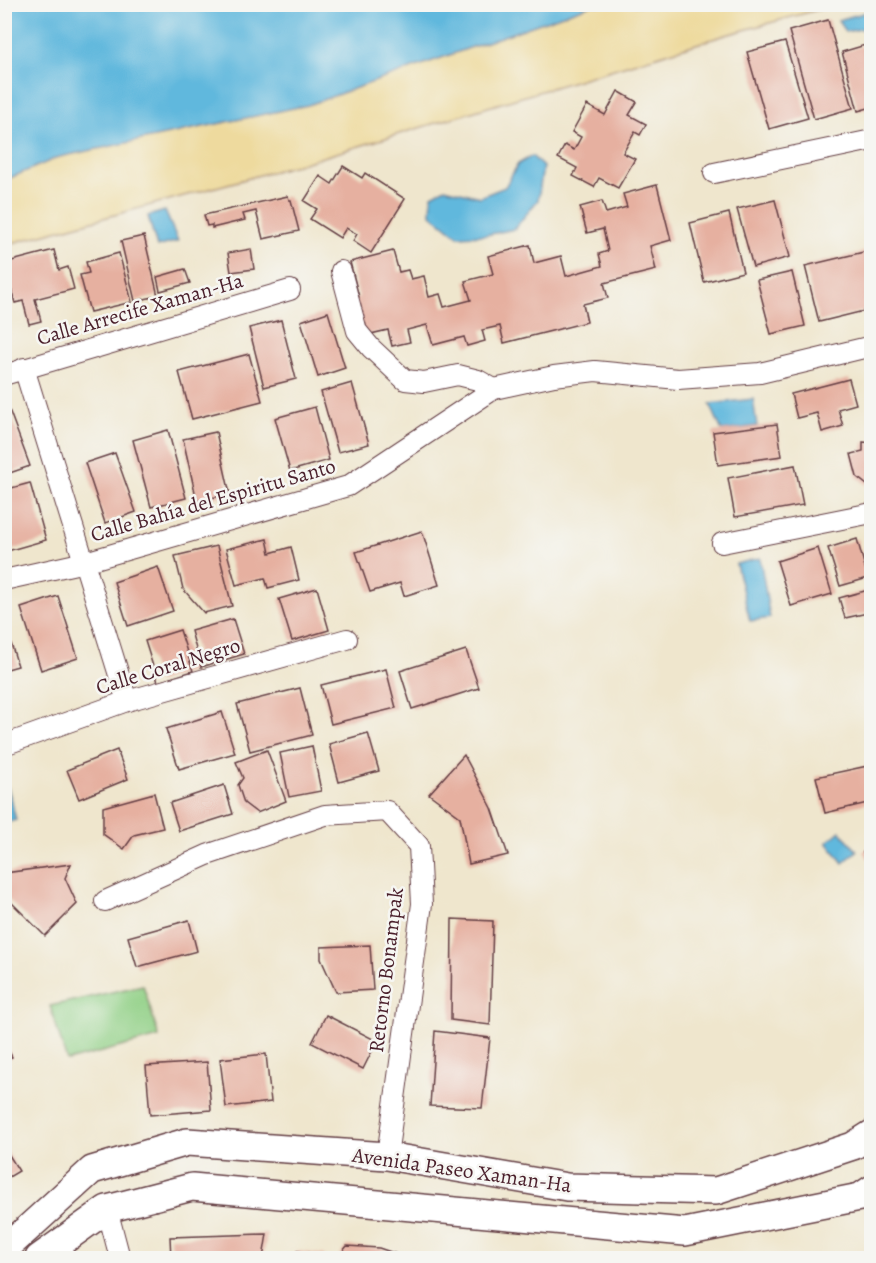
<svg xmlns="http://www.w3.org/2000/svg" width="876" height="1263" viewBox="0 0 876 1263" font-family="Alegreya,serif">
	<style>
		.green { fill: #91d086; stroke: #6e7858; stroke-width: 1.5 }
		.sand { fill: #eeda9e; stroke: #9c7c64; stroke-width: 1.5 }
		.water { fill: #60b8dd; stroke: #556c84; stroke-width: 1.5 }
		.building { fill: #e6b0a0 }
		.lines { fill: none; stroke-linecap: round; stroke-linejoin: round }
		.minor-casing { stroke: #633d43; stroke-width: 22 }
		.secondary-casing { stroke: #633d43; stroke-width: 30 }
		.minor { stroke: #fff; stroke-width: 20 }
		.secondary { stroke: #fff; stroke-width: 27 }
		.labels { text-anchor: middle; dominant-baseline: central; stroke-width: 5; stroke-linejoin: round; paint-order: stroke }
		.street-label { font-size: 21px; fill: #4a1f2b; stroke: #f6f6f2 }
	</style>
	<rect width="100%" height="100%" fill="#f6f6f2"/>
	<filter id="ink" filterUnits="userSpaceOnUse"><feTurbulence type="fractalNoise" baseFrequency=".0167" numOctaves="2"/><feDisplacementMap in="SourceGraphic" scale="12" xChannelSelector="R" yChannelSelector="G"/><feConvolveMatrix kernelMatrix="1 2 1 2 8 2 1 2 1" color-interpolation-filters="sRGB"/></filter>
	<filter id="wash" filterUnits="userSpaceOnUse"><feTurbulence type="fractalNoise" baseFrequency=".008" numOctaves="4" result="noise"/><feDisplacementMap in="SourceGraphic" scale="24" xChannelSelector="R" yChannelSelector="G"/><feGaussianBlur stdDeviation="1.35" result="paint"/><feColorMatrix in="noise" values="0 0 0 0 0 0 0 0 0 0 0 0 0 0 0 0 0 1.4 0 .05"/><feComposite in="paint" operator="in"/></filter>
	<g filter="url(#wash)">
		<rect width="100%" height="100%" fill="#efe6cd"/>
		<polygon class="green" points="143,985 159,1037 67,1061 50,1006"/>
		<polygon class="sand" points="591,5 835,5 726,35 300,164 5,245 5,180 59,157 308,105"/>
		<g class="water">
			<polygon points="5,4 591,4 591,5 308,105 59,157 5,180"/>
			<polygon points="871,11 871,27 845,32 838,20"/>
			<polygon points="532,156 543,167 538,200 514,229 486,235 458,236 431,214 432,195 445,188 480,197 505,187 518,164"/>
			<polygon points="165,211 178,241 157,247 148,216"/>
			<polygon points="753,399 757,426 722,431 710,404"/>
			<polygon points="760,558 770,618 750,621 736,564"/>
			<polygon points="5,788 8,788 16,820 5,823"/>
			<polygon points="840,831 857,851 843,863 827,842"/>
		</g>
		<g id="blocks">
			<g class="building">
				<polygon points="828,20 853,108 814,119 789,31"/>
				<polygon points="785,42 808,118 769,129 747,52"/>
				<polygon points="872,43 872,107 858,111 842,52"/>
				<polygon points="618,91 637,102 629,115 646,124 640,135 635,132 623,153 635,159 618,188 599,178 594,187 573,176 577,168 558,158 565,145 574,150 581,137 572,132 587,105 605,115"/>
				<polygon points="343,166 362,178 365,173 405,199 371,253 353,241 357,234 346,228 340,238 310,219 317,209 304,201 320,176 332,184"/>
				<polygon points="657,185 671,240 650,246 656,270 604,283 608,298 583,304 587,322 504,343 500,326 482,330 485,341 467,346 464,337 433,345 427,325 407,330 410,342 392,346 388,330 362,336 352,299 359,297 350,262 393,251 399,272 408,270 411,279 424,276 429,297 440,294 444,307 471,300 465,281 493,274 488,256 530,245 534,263 561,256 566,276 602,266 599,254 608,251 603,229 587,233 580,207 602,201 606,213 627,207 623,194"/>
				<polygon points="288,196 289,200 291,200 299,231 263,239 256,211 243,214 245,220 212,228 212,225 207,226 204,215"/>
				<polygon points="775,200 790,257 753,267 737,209"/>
				<polygon points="729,213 743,272 704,282 690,223"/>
				<polygon points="144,236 158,296 135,301 121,241"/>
				<polygon points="251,249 254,269 231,272 228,253"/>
				<polygon points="54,250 59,270 68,267 74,289 35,299 41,321 29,324 23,301 15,303 4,263"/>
				<polygon points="872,250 872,309 819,322 805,266"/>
				<polygon points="119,253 132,302 90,312 80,275 89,273 86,262"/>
				<polygon points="185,269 190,283 160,291 157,277"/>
				<polygon points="792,272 805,326 771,334 757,280"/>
				<polygon points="328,312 345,368 318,377 301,321"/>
				<polygon points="281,320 296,379 264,387 249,328"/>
				<polygon points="249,354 262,401 192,419 179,372"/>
				<polygon points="849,379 856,404 838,409 843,426 822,432 817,413 797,418 791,394"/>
				<polygon points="352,383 369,444 338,452 321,392"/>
				<polygon points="4,396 30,466 4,475"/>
				<polygon points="315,407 329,460 290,471 275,418"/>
				<polygon points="777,424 782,456 718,465 713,432"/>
				<polygon points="168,430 186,498 151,507 133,440"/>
				<polygon points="216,432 230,494 197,501 183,439"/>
				<polygon points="863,442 872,443 872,480 867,485 857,477 851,454 863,451"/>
				<polygon points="115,453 136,512 105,523 85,463"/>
				<polygon points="795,465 803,505 735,517 728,478"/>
				<polygon points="30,483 46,540 4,552 4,490"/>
				<polygon points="422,531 439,585 404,596 400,583 370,592 356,552"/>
				<polygon points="267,539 270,553 291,547 299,580 268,588 265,578 236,585 226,549"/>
				<polygon points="857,539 868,578 840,586 828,548"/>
				<polygon points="217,546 232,606 204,613 183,589 175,556"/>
				<polygon points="818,548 832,594 791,606 777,561"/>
				<polygon points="158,567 173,611 128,626 114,582"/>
				<polygon points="317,588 329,630 292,641 279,599"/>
				<polygon points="872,589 872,612 845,618 839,598"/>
				<polygon points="58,596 78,658 41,670 21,608"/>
				<polygon points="233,619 244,654 201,667 191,631"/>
				<polygon points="4,621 18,666 4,670"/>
				<polygon points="180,630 193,671 158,682 145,641"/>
				<polygon points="466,650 479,688 412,709 400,671"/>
				<polygon points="386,669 396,708 331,724 321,685"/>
				<polygon points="300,688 312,735 250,751 237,704"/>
				<polygon points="222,712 235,753 179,769 166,729"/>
				<polygon points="368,733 379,771 339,782 329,744"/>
				<polygon points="312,746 321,791 289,797 280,753"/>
				<polygon points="117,750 128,779 79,799 67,770"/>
				<polygon points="267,750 286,801 257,813 244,803 238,785 243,778 236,762"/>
				<polygon points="464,755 492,808 508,855 469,864 460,817 429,794"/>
				<polygon points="872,765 872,802 825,813 816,777"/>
				<polygon points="224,785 233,814 179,831 170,803"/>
				<polygon points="154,793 163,828 134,835 124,849 103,834 103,807"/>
				<polygon points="872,845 872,863 863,852"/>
				<polygon points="71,864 65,878 77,904 45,936 5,896 5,873"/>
				<polygon points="452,919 493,921 490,1025 451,1020"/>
				<polygon points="189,920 197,951 137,967 128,937"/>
				<polygon points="370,945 373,990 336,992 321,959 321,947"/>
				<polygon points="326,1015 377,1041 363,1069 312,1043"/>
				<polygon points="435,1031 490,1038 482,1108 430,1106"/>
				<polygon points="4,1042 12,1057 4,1061"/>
				<polygon points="266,1054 271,1102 226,1107 220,1059"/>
				<polygon points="207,1062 211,1110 150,1115 146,1066"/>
				<polygon points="4,1147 19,1171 4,1180"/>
				<polygon points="267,1234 263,1258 171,1258 170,1237"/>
				<polygon points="347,1246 379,1248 400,1255 400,1258 337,1258"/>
				<polygon points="297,1251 324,1255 325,1258 294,1258"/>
			</g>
		</g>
	</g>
	<g filter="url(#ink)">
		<use href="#blocks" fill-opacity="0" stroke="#633d43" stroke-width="1.5"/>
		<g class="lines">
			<defs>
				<g id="minor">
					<polyline points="714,173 872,140"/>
					<polyline points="341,271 357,331 371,348 405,380 424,382 458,375 478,380 494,389"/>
					<polyline points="24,368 127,701"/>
					<polyline points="4,375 290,290"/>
					<polyline points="722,543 872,513"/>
					<polyline points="4,580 85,562 348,486 494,389 554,376 595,371 678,379 760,373 872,346"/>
					<polyline points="4,745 127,701 347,639"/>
					<polyline points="105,901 207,855 325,815 387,811 419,846 422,904 387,1156"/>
					<polyline points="107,1209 120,1258"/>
				</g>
				<g id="secondary">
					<polyline points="4,1250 92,1170 187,1142 387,1156 567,1187 716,1191 853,1146 872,1134"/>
					<polyline points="39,1258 107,1209 192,1187 685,1232 860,1197 872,1189"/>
				</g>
			</defs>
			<use href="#minor" class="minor-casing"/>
			<use href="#secondary" class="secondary-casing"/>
			<use href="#minor" class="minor"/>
			<use href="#secondary" class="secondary"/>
		</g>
	</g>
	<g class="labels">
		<g class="street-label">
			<text transform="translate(140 309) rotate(-16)">Calle Arrecife Xaman-Ha</text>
			<text transform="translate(213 500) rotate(-16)">Calle Bahía del Espiritu Santo</text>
			<text transform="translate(168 666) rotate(-17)">Calle Coral Negro</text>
			<text transform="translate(386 970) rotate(-83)">Retorno Bonampak</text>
			<text transform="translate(462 1170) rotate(8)">Avenida Paseo Xaman-Ha</text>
		</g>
	</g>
	<rect width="876" height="1263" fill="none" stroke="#f6f6f2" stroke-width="24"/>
</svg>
